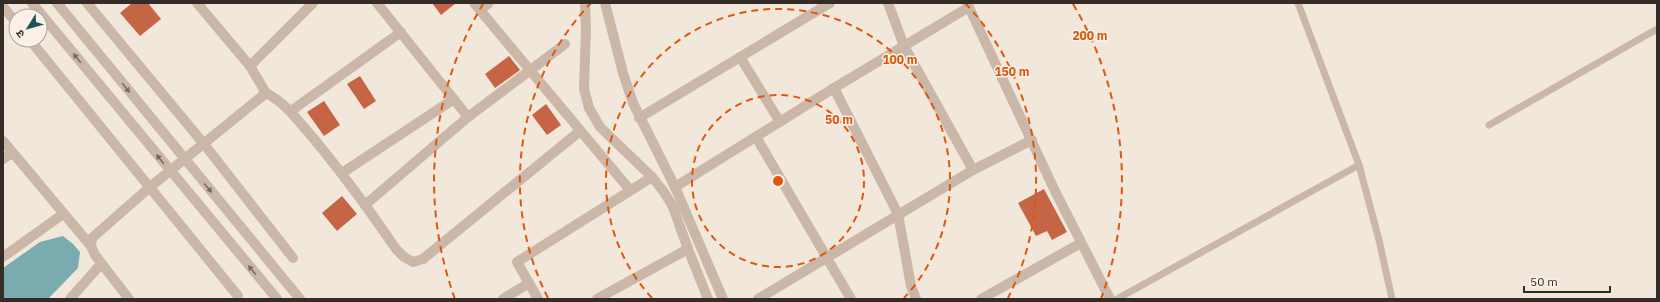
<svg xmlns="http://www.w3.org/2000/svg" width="1660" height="302" viewBox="0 0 1660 302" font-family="'IBM Plex Sans','Noto Sans Devanagari',sans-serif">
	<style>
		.water { fill: #7aacaf }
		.building { fill: #c66545 }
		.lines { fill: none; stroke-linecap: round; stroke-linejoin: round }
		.lane { stroke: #cab7a7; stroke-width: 7 }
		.street { stroke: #cab7a7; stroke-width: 10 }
		.oneway { fill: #796b61 }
		.ring { fill: none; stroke: #df570d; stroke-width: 2; stroke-dasharray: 7 5 }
		.centre { fill: #df570d; stroke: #f9f1e7; stroke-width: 2 }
		.ring-label { font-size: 12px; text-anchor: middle; font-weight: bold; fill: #df570d; stroke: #f9f1e7; stroke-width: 3; stroke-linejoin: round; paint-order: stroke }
	</style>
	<rect width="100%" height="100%" fill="#f2e7db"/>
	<polygon class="water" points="63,236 73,244 80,252 78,268 48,299 3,299 3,268 40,242"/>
	<g class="building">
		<polygon points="132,3 148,3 161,19 140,36 120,13"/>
		<polygon points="432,3 456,3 441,15"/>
		<polygon points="509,56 520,70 495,88 485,74"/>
		<polygon points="360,76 376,101 364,109 347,84"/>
		<polygon points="324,101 340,125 324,136 307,112"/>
		<polygon points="546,104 561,125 547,135 532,115"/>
		<polygon points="1044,189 1067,232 1052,240 1047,231 1036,236 1018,203"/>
		<polygon points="342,196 357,214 337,231 322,213"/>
	</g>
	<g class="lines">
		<g class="lane">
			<polyline points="1298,3 1359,165 1379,240 1392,299"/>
			<polyline points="1489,125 1657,29"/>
			<polyline points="1117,299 1359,165"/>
		</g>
		<g class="street">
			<polyline points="32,3 277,299"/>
			<polyline points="57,3 300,299"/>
			<polyline points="87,3 204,144 293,258"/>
			<polyline points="197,3 250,66 266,93"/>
			<polyline points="377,3 468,117"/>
			<polyline points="474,3 630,190"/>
			<polyline points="585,3 586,29 584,89 589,108 600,127 652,177 664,192 673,207 688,249 708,299"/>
			<polyline points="605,3 623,73 633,103 675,187 723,299"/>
			<polyline points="888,3 904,46 973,170"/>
			<polyline points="967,3 1054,189 1110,299"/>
			<polyline points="3,7 16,22"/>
			<polyline points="480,10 489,3"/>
			<polyline points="30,40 238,296"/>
			<polyline points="740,57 780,122"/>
			<polyline points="250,66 313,3"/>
			<polyline points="834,88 898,214 911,286 916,299"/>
			<polyline points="291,111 401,32"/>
			<polyline points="639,118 830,3"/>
			<polyline points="756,137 851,299"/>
			<polyline points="3,141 91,246"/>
			<polyline points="3,159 12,153"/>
			<polyline points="342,173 454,99"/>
			<polyline points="675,187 834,88 969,7"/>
			<polyline points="365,205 468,117 565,44"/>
			<polyline points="3,257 63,214"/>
			<polyline points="70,299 101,264"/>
			<path d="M 129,299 L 95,255 L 91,246 L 92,238 L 150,187 L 266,93 C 286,103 299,122 314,139 C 343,174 370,211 396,249 L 404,257 L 413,262 L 423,259 L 580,131"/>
			<polyline points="503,299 529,283"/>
			<polyline points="538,299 517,262 652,177"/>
			<polyline points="597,299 688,249"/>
			<polyline points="758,299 973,170 1032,140"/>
			<polyline points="981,299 1081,243"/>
		</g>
	</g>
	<defs><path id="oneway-solid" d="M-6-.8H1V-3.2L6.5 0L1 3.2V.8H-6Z"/></defs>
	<g class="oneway">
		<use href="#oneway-solid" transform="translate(77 58) rotate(-129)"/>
		<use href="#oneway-solid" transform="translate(126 88) rotate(51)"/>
		<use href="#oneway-solid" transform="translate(160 159) rotate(-129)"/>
		<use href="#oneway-solid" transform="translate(208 188) rotate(50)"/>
		<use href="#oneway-solid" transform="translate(252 270) rotate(-130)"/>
	</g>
	<g class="ring">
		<circle cx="778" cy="181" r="86"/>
		<path d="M652 298A172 172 0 1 1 904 298"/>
		<path d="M548 298A258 258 0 0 1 591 3M965 3A258 258 0 0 1 1008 298"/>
		<path d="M455 299A344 344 0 0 1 483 4M1073 4A344 344 0 0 1 1101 299"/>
	</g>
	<circle cx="778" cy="181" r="6" class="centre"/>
	<g class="ring-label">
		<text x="1090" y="40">200 m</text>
		<text x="900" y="64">100 m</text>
		<text x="1012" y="76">150 m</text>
		<text x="839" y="124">50 m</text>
	</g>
	<rect width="1660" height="302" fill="none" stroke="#362c27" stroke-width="8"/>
	<g transform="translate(28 28) rotate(233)"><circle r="19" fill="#f9f1e7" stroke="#aba29a"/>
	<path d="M0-3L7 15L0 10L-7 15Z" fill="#1d5357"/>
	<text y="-6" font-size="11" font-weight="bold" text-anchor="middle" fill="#362c27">उ</text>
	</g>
	<path d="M1524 286v6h86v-6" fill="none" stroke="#362c27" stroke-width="2"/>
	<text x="1530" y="286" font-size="12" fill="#362c27" stroke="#f9f1e7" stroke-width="3" paint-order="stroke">50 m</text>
</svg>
